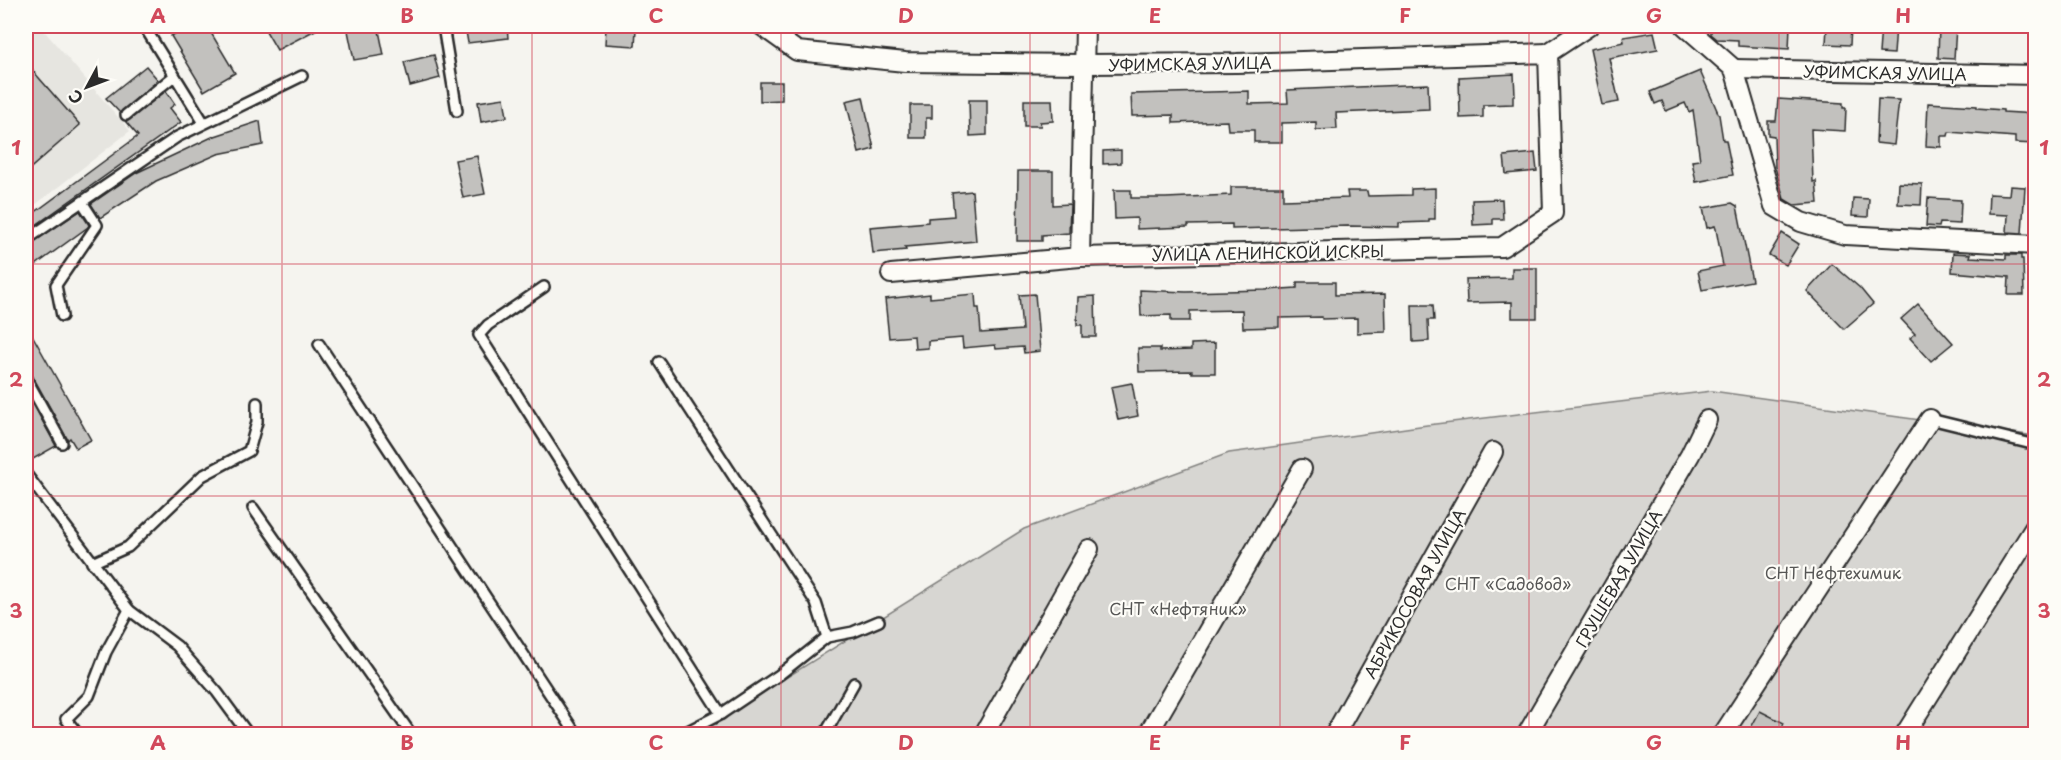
<svg xmlns="http://www.w3.org/2000/svg" width="2061" height="760" viewBox="0 0 2061 760" font-family="'Playpen Sans',sans-serif">
	<style>
		.built { fill: #e6e5e0 }
		.green { fill: #d7d6d2; stroke: #81807e; stroke-width: 1.5 }
		.building { fill: #c2c1be; stroke: #2b2b2b; stroke-width: 1.5 }
		.lines { fill: none; stroke-linecap: round; stroke-linejoin: round }
		.service-casing { stroke: #2b2b2b; stroke-width: 14 }
		.minor-casing { stroke: #2b2b2b; stroke-width: 22 }
		.service { stroke: #fdfcf7; stroke-width: 9 }
		.minor { stroke: #fdfcf7; stroke-width: 18 }
		.grid { fill: none; stroke: #d1495b; stroke-width: 1.5; stroke-opacity: 0.55 }
		.labels { text-anchor: middle; dominant-baseline: central; stroke-width: 4.5; stroke-linejoin: round; paint-order: stroke }
		.street-label { font-size: 16px; fill: #2b2b2b; stroke: #fdfcf7 }
		.park-label { font-size: 16px; fill: #565655; stroke: #fdfcf7 }
		.neatline { fill: none; stroke: #d1495b; stroke-width: 2 }
		.grid-label { font-size: 20px; text-anchor: middle; font-weight: bold; fill: #d1495b }
	</style>
	<rect width="100%" height="100%" fill="#f5f4ef"/>
	<filter id="ink" filterUnits="userSpaceOnUse"><feTurbulence type="fractalNoise" baseFrequency=".0167" numOctaves="2"/><feDisplacementMap in="SourceGraphic" scale="12" xChannelSelector="R" yChannelSelector="G"/><feConvolveMatrix kernelMatrix="1 2 1 2 8 2 1 2 1" color-interpolation-filters="sRGB"/></filter>
	<g filter="url(#ink)">
		<polygon class="built" points="26,26 40,26 130,131 26,212"/>
		<polygon class="green" points="1712,391 2035,436 2035,734 696,734 1024,529 1229,453 1427,425"/>
		<g class="building">
			<polygon points="189,26 207,26 235,73 204,91 171,36"/>
			<polygon points="263,26 323,26 277,50"/>
			<polygon points="347,26 378,26 384,55 354,60"/>
			<polygon points="465,26 507,26 508,38 468,43"/>
			<polygon points="1711,26 1790,26 1789,49 1738,46 1738,40 1717,39 1711,34"/>
			<polygon points="1827,26 1851,27 1850,45 1826,44"/>
			<polygon points="1881,26 1896,26 1894,54 1879,53"/>
			<polygon points="1939,26 1956,26 1954,59 1938,58"/>
			<polygon points="606,27 636,29 635,46 605,44"/>
			<polygon points="1654,32 1658,49 1609,58 1619,102 1602,105 1590,49 1624,42 1623,37"/>
			<polygon points="434,55 440,78 410,86 404,62"/>
			<polygon points="26,63 80,125 26,172"/>
			<polygon points="146,66 158,80 120,113 106,98"/>
			<polygon points="1700,71 1719,115 1723,140 1726,140 1733,175 1696,182 1692,161 1700,160 1693,110 1689,112 1685,103 1666,111 1662,101 1655,104 1650,92"/>
			<polygon points="1514,74 1515,96 1513,96 1513,104 1483,105 1483,117 1460,118 1459,77"/>
			<polygon points="760,82 782,82 782,100 760,101"/>
			<polygon points="1428,84 1429,109 1336,113 1337,129 1316,130 1316,122 1282,123 1282,142 1254,142 1254,130 1228,130 1227,121 1173,123 1173,115 1132,116 1131,94 1249,91 1249,104 1288,103 1287,90"/>
			<polygon points="166,91 175,104 170,108 181,122 26,232 26,219 138,136 126,122"/>
			<polygon points="863,97 874,149 859,153 846,101"/>
			<polygon points="504,98 507,117 481,122 478,102"/>
			<polygon points="1778,99 1843,103 1843,108 1846,108 1845,131 1811,129 1813,182 1816,181 1818,203 1794,205 1784,199 1775,167 1774,136 1768,135 1768,121 1776,121"/>
			<polygon points="1878,99 1899,100 1894,145 1876,143"/>
			<polygon points="969,100 987,100 987,135 970,136"/>
			<polygon points="1024,100 1052,100 1053,121 1040,122 1041,126 1024,126"/>
			<polygon points="1928,103 1977,106 1977,108 2003,110 2003,112 2036,114 2036,144 2015,143 2015,137 1949,132 1948,136 1941,136 1941,147 1926,146"/>
			<polygon points="910,105 932,105 932,118 926,118 926,138 910,138"/>
			<polygon points="260,121 263,145 218,154 156,181 100,218 91,204 136,173 212,137"/>
			<polygon points="1121,150 1121,163 1103,164 1103,151"/>
			<polygon points="1535,153 1537,171 1506,174 1504,156"/>
			<polygon points="477,156 485,194 463,198 455,160"/>
			<polygon points="1018,171 1053,171 1053,205 1070,204 1069,233 1042,235 1042,241 1017,241"/>
			<polygon points="1899,183 1922,184 1921,205 1898,204"/>
			<polygon points="2010,186 2025,187 2022,233 2007,232 2008,215 1988,214 1989,194 2009,195"/>
			<polygon points="1231,187 1283,187 1283,200 1348,198 1347,191 1367,191 1368,196 1411,195 1411,189 1435,188 1435,219 1429,219 1429,222 1399,223 1399,227 1348,226 1232,229 1232,224 1188,225 1188,227 1137,229 1137,218 1115,219 1114,190 1131,190 1131,198 1166,198 1231,195"/>
			<polygon points="972,191 976,241 905,247 906,250 873,253 870,227 928,222 928,218 954,216 952,193"/>
			<polygon points="1853,198 1869,199 1868,217 1852,216"/>
			<polygon points="1928,198 1961,200 1960,224 1940,223 1939,227 1926,226"/>
			<polygon points="1502,199 1503,219 1493,219 1493,224 1473,225 1472,200"/>
			<polygon points="1732,203 1737,206 1752,281 1702,290 1698,271 1723,266 1716,229 1715,226 1707,228 1703,208"/>
			<polygon points="80,211 89,225 88,227 26,272 26,247"/>
			<polygon points="1782,233 1799,244 1786,265 1769,255"/>
			<polygon points="1953,253 1971,254 1970,257 2006,259 2006,255 2021,255 2021,259 2023,259 2024,295 2008,295 2009,277 1952,272"/>
			<polygon points="1832,264 1860,288 1873,304 1844,329 1807,291"/>
			<polygon points="1512,268 1537,268 1537,318 1512,318 1512,302 1467,303 1466,279 1512,278"/>
			<polygon points="1297,282 1335,282 1335,295 1385,294 1386,332 1357,333 1357,318 1322,319 1322,317 1279,318 1279,327 1243,328 1242,310 1190,311 1190,321 1171,321 1171,315 1141,316 1140,290 1186,292 1265,290 1297,288"/>
			<polygon points="930,294 930,298 975,294 976,308 979,308 981,333 1022,330 1019,295 1035,294 1040,351 1024,353 1023,347 996,349 995,345 963,348 962,338 928,341 928,348 915,349 914,336 889,338 885,299"/>
			<polygon points="1095,296 1096,337 1082,337 1082,325 1077,325 1078,297"/>
			<polygon points="1918,304 1953,343 1931,361 1910,338 1915,334 1901,319"/>
			<polygon points="1412,305 1433,305 1434,320 1428,320 1429,341 1413,342"/>
			<polygon points="26,324 91,440 76,448 70,438 68,440 32,375 26,371"/>
			<polygon points="1215,343 1215,373 1192,373 1192,371 1139,372 1138,348 1160,348 1160,351 1191,350 1191,344"/>
			<polygon points="1132,383 1138,416 1118,420 1111,387"/>
			<polygon points="26,391 56,446 26,463"/>
			<polygon points="1760,711 1784,723 1779,735 1747,735"/>
		</g>
		<g class="lines">
			<defs>
				<g id="service">
					<polyline points="144,26 204,123"/>
					<polyline points="443,26 457,111"/>
					<polyline points="126,115 174,76"/>
					<polyline points="26,240 177,137 302,76"/>
					<polyline points="544,287 488,325 479,335 721,714"/>
					<polyline points="62,316 56,285 97,225 82,202"/>
					<polyline points="319,344 576,734"/>
					<polyline points="659,362 816,603 827,637"/>
					<polyline points="26,378 62,443"/>
					<polyline points="1930,419 2036,445"/>
					<polyline points="26,474 129,610 177,646 217,692 248,734"/>
					<polyline points="253,508 411,734"/>
					<polyline points="92,563 128,547 202,476 249,451 257,422 257,403"/>
					<polyline points="78,734 66,719 89,696 106,652 129,610"/>
					<polyline points="682,734 721,714 779,675 827,637 853,632 879,621"/>
					<polyline points="825,734 854,683"/>
				</g>
				<g id="minor">
					<polyline points="762,26 797,51 905,62 1084,64 1237,63 1548,53 1553,213 1502,247 1080,257 891,274"/>
					<polyline points="1685,26 1734,69 1774,206 1801,222 1845,235 2036,245"/>
					<polyline points="1548,53 1589,26"/>
					<polyline points="1734,69 2036,75"/>
					<polyline points="1080,257 1085,26"/>
					<polyline points="984,734 1089,549"/>
					<polyline points="1148,734 1302,469"/>
					<polyline points="1335,734 1493,452"/>
					<polyline points="1527,734 1690,455 1707,420"/>
					<polyline points="1723,734 1930,419"/>
					<polyline points="1905,734 2036,525"/>
				</g>
			</defs>
			<use href="#service" class="service-casing"/>
			<use href="#minor" class="minor-casing"/>
			<use href="#service" class="service"/>
			<use href="#minor" class="minor"/>
		</g>
	</g>
	<path class="grid" d="M 282,26 L 282,734M 532,26 L 532,734M 781,26 L 781,734M 1030,26 L 1030,734M 1280,26 L 1280,734M 1529,26 L 1529,734M 1779,26 L 1779,734M 26,264 L 2036,264M 26,496 L 2036,496"/>
	<g class="labels">
		<g class="street-label">
			<text transform="translate(1190 63) rotate(-1)">УФИМСКАЯ УЛИЦА</text>
			<text transform="translate(1885 72) rotate(1)">УФИМСКАЯ УЛИЦА</text>
			<text transform="translate(1268 252) rotate(-1)">УЛИЦА ЛЕНИНСКОЙ ИСКРЫ</text>
			<text transform="translate(1618 578) rotate(-60)">ГРУШЕВАЯ УЛИЦА</text>
			<text transform="translate(1414 593) rotate(-61)">АБРИКОСОВАЯ УЛИЦА</text>
		</g>
		<g class="park-label">
			<text x="1833" y="572">СНТ Нефтехимик</text>
			<text x="1508" y="583">СНТ «Садовод»</text>
			<text x="1178" y="608">СНТ «Нефтяник»</text>
		</g>
	</g>
	<rect width="2061" height="760" fill="none" stroke="#fdfcf7" stroke-width="66"/>
	<g transform="translate(87 87) rotate(229)" stroke="#fdfcf7" stroke-width="4.5" paint-order="stroke">
	<path d="M0-4.5L10 22L0 15L-10 22Z" fill="#2b2b2b"/>
	<text y="-9" font-size="16" font-weight="bold" text-anchor="middle" fill="#2b2b2b">С</text>
	</g>
	<rect x="33" y="33" width="1995" height="694" class="neatline"/>
	<g class="grid-label">
		<text x="158" y="23">A</text>
		<text x="407" y="23">B</text>
		<text x="656" y="23">C</text>
		<text x="906" y="23">D</text>
		<text x="1155" y="23">E</text>
		<text x="1405" y="23">F</text>
		<text x="1654" y="23">G</text>
		<text x="1903" y="23">H</text>
		<text x="16" y="155">1</text>
		<text x="2044" y="155">1</text>
		<text x="16" y="387">2</text>
		<text x="2044" y="387">2</text>
		<text x="16" y="618">3</text>
		<text x="2044" y="618">3</text>
		<text x="158" y="750">A</text>
		<text x="407" y="750">B</text>
		<text x="656" y="750">C</text>
		<text x="906" y="750">D</text>
		<text x="1155" y="750">E</text>
		<text x="1405" y="750">F</text>
		<text x="1654" y="750">G</text>
		<text x="1903" y="750">H</text>
	</g>
</svg>
